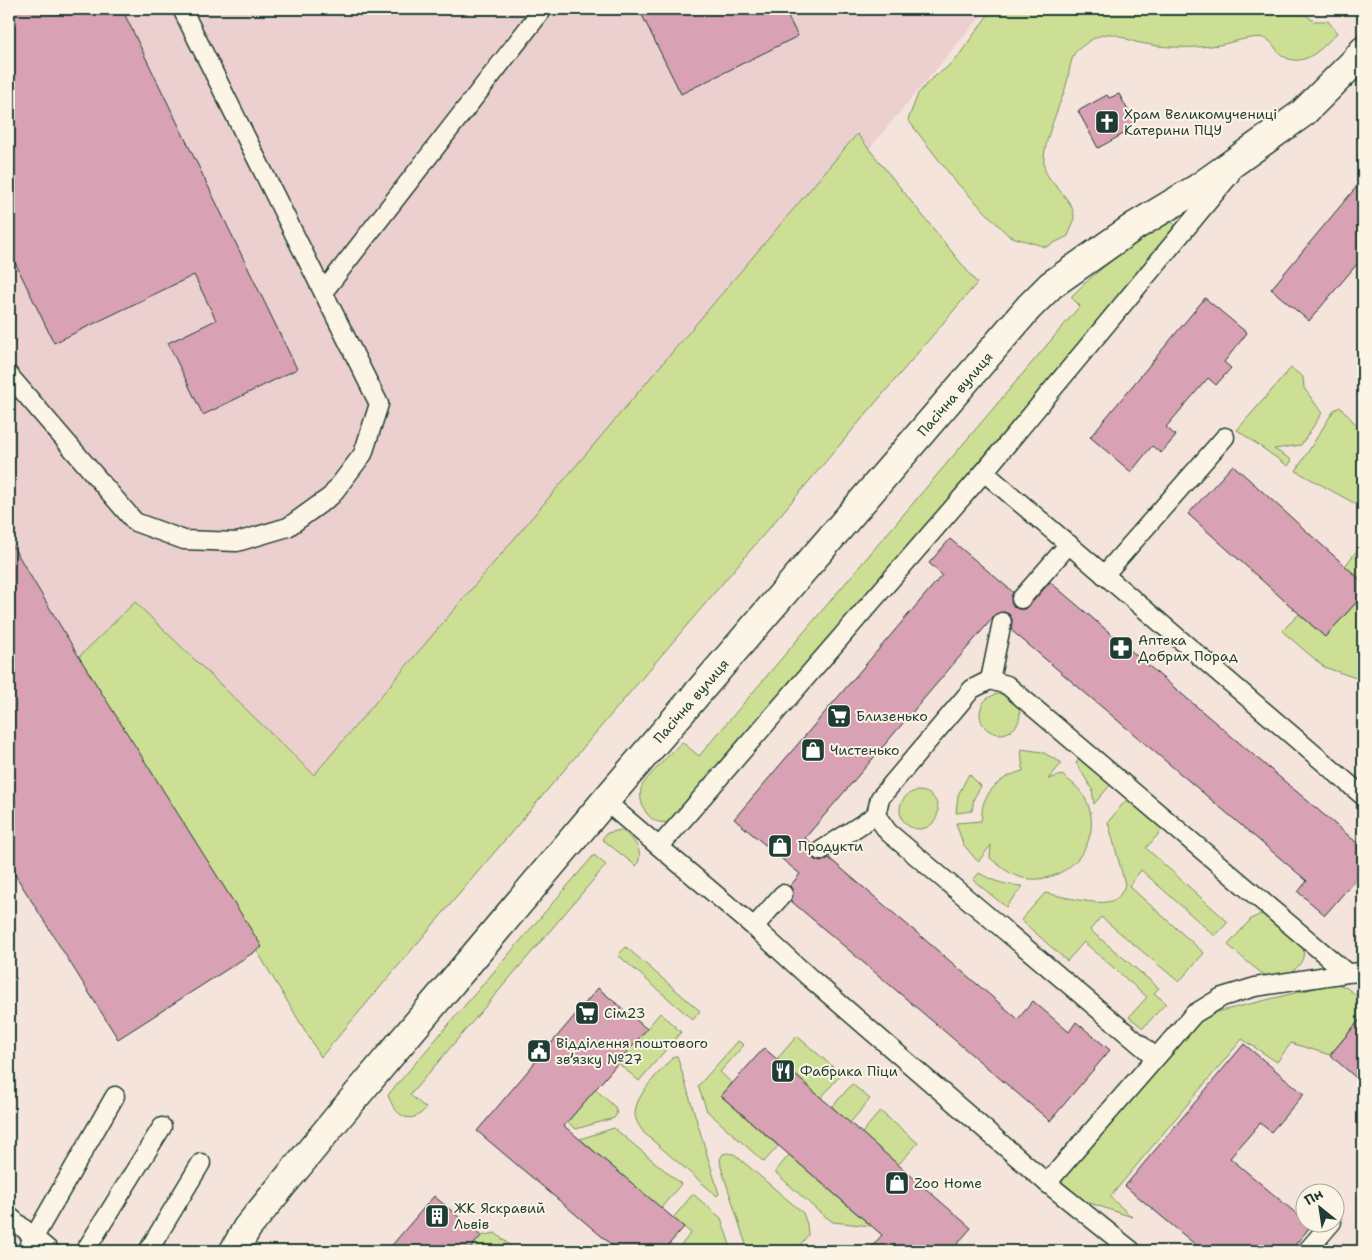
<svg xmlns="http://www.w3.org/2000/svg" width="1372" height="1260" viewBox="0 0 1372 1260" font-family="'Shantell Sans',sans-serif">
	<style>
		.built { fill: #ecd0cf }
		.green { fill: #cddf94; stroke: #768e64 }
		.building { fill: #d8a1b4; stroke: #1f3d34 }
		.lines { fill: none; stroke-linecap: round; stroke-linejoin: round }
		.service-casing { stroke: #1f3d34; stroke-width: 21 }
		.minor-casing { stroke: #1f3d34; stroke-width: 31 }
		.service { stroke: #fcf5e5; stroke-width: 18 }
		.minor { stroke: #fcf5e5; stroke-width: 28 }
		.labels { text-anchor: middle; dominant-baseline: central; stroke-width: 4; stroke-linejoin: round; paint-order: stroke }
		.poi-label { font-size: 14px; fill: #1f3d34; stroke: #fcf5e5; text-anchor: start }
		.street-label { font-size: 14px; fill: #1f3d34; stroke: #fcf5e5 }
	</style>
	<rect width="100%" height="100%" fill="#f5e4db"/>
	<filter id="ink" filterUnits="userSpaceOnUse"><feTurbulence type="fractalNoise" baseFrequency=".02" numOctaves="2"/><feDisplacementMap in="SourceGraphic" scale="10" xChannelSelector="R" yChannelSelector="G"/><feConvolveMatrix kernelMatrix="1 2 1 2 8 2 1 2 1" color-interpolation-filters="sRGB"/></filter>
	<g filter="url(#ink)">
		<polygon class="built" points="9,9 987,9 878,138 262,947 79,657 9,540"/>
		<g class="green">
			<path d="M 992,9 L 1297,9 L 1314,21 L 1328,21 L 1337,33 C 1324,46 1304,70 1283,56 C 1275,51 1274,41 1264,38 C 1254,35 1230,43 1219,45 C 1204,47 1189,48 1174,47 C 1162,47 1148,45 1136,42 C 1127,40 1117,33 1107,34 C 1098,35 1087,42 1080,48 C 1077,50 1074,53 1073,56 C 1069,66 1069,76 1066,86 C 1060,106 1039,149 1045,170 C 1050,185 1075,200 1074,218 C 1074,223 1070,230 1068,236 L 1046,247 L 1009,236 L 955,181 L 908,120 L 918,94 L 930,80 L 945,69 L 957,58 Z"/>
			<polygon points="857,134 977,283 321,1057 79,657 135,602 314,775"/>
			<path d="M 1172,222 L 1176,226 L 719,773 L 675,822 C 670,822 664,823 659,822 C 645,819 637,798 642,786 C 646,778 674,750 682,742 L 699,756 L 1080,306 L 1071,297 C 1092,275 1115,257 1141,240 C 1151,234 1161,226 1172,222 Z"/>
			<polygon points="1291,368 1303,377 1304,388 1322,413 1301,445 1274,449 1292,460 1288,466 1237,430"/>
			<polygon points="1340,407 1363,432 1363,508 1296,471 1334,410"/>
			<polygon points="1362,544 1363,545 1363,582 1345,566"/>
			<polygon points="1363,595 1363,674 1356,678 1324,667 1282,631 1299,614 1325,637"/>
			<circle cx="1000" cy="714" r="20"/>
			<path d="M 1021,749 L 1042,752 L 1062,763 L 1048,779 L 1062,775 C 1071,782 1081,789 1086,800 C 1106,841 1067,887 1023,878 C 1010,875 1000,866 990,858 L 991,845 L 978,862 L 963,844 L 956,823 L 981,821 C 982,815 982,807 984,802 C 991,785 1006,775 1023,771 Z"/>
			<polygon points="1081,757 1112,783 1094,804 1092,789 1076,763"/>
			<polygon points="969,774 981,786 974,798 972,811 956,813 958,795"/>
			<circle cx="919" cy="810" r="19"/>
			<path d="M 1127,799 L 1163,829 L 1146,848 L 1228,922 L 1215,936 L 1141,870 L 1129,886 L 1204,953 L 1179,982 L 1101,917 L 1090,930 L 1159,988 L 1154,993 L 1166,1003 L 1143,1028 L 1129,1017 L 1147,997 L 1084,942 L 1067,961 L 1021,920 L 1045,893 C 1061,896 1098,906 1111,901 C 1119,899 1123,891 1125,884 L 1108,822 Z"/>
			<path d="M 621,830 C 633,838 646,852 636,866 L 602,839 L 607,833 Z"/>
			<path d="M 594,855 L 606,865 L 410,1095 L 426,1108 C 410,1128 394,1114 388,1095 Z"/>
			<path d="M 979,873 C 995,882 1004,885 1023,886 L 1006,907 L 973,880 Z"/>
			<path d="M 1261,914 L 1272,914 C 1278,921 1299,939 1302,945 C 1311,965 1281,984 1265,975 C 1253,968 1239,954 1228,945 L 1251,919 Z"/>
			<polygon points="626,947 700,1011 693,1020 618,955"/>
			<polygon points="1336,983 1347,988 1363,1001 1363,1015 1330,1055 1291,1043 1277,1062 1242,1039 1110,1197 1132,1217 1081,1200 1061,1182 1196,1024 1217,1012"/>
			<polygon points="660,1013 681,1032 639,1081 618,1063"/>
			<polygon points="797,1036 841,1074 821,1098 777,1059"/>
			<polygon points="738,1041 744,1045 720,1072 732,1083 721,1096 778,1146 764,1162 707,1111 698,1086"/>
			<path d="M 674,1056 L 677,1056 L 678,1059 L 719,1194 L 717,1196 L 644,1133 C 640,1127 636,1122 635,1115 C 634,1095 661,1071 674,1056 Z"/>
			<polygon points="852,1084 870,1099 850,1123 832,1107"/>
			<polygon points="595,1089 615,1107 617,1114 614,1118 576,1129 567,1122"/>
			<polygon points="880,1111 918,1143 898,1165 862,1133"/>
			<polygon points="614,1128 681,1184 661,1208 580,1139"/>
			<polygon points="727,1153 734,1154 803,1213 807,1224 808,1235 795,1251 748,1251 721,1167 720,1159 723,1154"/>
			<polygon points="789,1155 871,1226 833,1222 819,1212 775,1172"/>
			<polygon points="693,1194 721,1218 732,1251 676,1251 691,1233 673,1218"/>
			<polygon points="495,1233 517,1251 467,1251 481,1236"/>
			<polygon points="834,1245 869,1251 822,1251 824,1249"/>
		</g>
		<g class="building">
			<polygon points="9,9 122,9 297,369 203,415 168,343 216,320 194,275 54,343 9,250"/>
			<polygon points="639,9 784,9 798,36 681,94"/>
			<polygon points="1119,94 1135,123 1126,128 1127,132 1098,148 1078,111 1107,95 1109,98"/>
			<polygon points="1363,179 1363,257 1309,321 1271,289"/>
			<polygon points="1205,298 1247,333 1224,362 1231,368 1216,385 1208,378 1166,427 1176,436 1161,453 1152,446 1131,472 1090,437"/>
			<polygon points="1233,465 1363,582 1363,595 1325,637 1188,514"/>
			<polygon points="950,539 1013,592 1011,602 1014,607 1018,609 1024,609 1029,606 1050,582 1363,848 1363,871 1325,915 1298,892 1307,881 1011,630 1012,619 1009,614 1004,612 994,615 991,620 805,838 812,844 809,852 815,860 821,862 829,858 1018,1019 1033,1001 1069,1032 1076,1022 1110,1050 1050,1121 791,901 793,891 790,886 800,874 734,819 942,575 929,563"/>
			<polygon points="9,540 79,657 262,947 118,1039 9,865"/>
			<polygon points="598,988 647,1029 564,1126 684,1227 663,1251 619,1251 477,1131"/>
			<polygon points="1363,1016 1363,1084 1330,1055"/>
			<polygon points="1244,1044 1304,1094 1271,1132 1260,1123 1230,1158 1304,1220 1304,1222 1308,1222 1311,1226 1290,1251 1203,1251 1125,1186"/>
			<polygon points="764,1048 971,1228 951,1251 868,1251 882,1235 721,1096"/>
			<polygon points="434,1196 481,1236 468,1251 387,1251"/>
		</g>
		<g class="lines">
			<defs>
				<g id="service">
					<polyline points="324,291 543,9"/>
					<polyline points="9,375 135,522 184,540 237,542 288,527 331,496 363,454 379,404 182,9"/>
					<polyline points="984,472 1363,796"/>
					<polyline points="1104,575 1225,437"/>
					<polyline points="1021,599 1069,544"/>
					<polyline points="990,680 1002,622"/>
					<polyline points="605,801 754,927 810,978 1047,1183 1132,1251"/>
					<polyline points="660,846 984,472 1230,175"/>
					<polyline points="820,851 876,815"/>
					<polyline points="754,927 783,894"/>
					<polyline points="1155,1057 888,832 876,815 880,798 972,689 990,680 1007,685 1347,973"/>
					<polyline points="1047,1183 1194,1014 1222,997 1255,987 1347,973 1363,972"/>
					<polyline points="9,1216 50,1251"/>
					<polyline points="26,1251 115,1096"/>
					<polyline points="85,1251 162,1127"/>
					<polyline points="148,1251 201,1163"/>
					<polyline points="1307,1251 1332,1222"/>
				</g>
				<polyline id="minor" points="234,1251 247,1228 339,1116 605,801 1029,307 1051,285 1135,226 1198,188 1303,113 1354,62 1363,51"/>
			</defs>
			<use href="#service" class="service-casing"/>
			<use href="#minor" class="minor-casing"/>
			<use href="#service" class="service"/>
			<use href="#minor" class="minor"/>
		</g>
	</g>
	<defs>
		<symbol id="church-square" viewBox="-11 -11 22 22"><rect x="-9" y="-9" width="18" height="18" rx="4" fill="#1f3d34" stroke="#fcf5e5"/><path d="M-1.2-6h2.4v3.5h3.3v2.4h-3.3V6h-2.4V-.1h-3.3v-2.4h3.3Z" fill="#fff"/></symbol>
		<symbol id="pharmacy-square" viewBox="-11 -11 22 22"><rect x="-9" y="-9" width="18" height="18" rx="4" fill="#1f3d34" stroke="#fcf5e5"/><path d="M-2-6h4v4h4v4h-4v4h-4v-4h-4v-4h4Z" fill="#fff"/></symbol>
		<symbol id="supermarket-square" viewBox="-11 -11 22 22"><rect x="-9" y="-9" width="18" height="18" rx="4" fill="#1f3d34" stroke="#fcf5e5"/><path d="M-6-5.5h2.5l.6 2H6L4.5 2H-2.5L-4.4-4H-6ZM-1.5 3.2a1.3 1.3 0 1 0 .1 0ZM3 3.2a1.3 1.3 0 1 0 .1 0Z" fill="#fff"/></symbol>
		<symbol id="shop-square" viewBox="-11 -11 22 22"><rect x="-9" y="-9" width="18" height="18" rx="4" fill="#1f3d34" stroke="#fcf5e5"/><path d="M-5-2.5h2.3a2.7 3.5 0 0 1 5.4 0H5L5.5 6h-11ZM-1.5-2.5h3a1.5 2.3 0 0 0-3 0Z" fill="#fff"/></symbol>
		<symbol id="civic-square" viewBox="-11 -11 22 22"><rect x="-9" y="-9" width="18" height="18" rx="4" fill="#1f3d34" stroke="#fcf5e5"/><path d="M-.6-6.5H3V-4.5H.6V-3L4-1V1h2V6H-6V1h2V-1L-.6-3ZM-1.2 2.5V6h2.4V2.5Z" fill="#fff"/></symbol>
		<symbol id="restaurant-square" viewBox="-11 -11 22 22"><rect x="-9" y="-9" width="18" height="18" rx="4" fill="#1f3d34" stroke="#fcf5e5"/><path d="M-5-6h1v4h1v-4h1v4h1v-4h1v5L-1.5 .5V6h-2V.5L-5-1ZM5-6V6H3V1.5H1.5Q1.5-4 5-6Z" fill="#fff"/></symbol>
		<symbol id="building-square" viewBox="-11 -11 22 22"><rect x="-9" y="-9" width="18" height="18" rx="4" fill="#1f3d34" stroke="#fcf5e5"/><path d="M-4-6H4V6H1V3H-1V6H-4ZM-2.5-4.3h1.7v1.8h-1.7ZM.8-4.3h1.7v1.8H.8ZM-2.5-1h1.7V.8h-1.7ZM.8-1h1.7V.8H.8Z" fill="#fff"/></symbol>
	</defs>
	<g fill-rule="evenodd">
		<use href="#church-square" x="1093" y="108" width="28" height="28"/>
		<use href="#pharmacy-square" x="1107" y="634" width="28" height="28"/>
		<use href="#supermarket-square" x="825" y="702" width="28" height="28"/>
		<use href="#shop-square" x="799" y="736" width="28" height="28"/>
		<use href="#shop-square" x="766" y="832" width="28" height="28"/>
		<use href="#supermarket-square" x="573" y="999" width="28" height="28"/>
		<use href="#civic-square" x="525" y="1037" width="28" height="28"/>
		<use href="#restaurant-square" x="769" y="1057" width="28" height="28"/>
		<use href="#shop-square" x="883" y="1169" width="28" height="28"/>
		<use href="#building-square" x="423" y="1202" width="28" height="28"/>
	</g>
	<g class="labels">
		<g class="poi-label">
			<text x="1124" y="114">Храм Великомучениці<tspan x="1124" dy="16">Катерини ПЦУ</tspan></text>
			<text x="1138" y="640">Аптека<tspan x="1138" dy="16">Добрих Порад</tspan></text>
			<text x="856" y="716">Близенько</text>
			<text x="830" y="750">Чистенько</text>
			<text x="798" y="846">Продукти</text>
			<text x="604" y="1013">Сім23</text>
			<text x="556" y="1043">Відділення поштового<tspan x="556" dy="16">зв’язку №27</tspan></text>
			<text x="800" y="1071">Фабрика Піци</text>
			<text x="914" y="1183">Zoo Home</text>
			<text x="454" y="1208">ЖК Яскравий<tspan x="454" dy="16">Львів</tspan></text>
		</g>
		<g class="street-label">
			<text transform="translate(955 394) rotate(-49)">Пасічна вулиця</text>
			<text transform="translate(691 701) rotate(-49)">Пасічна вулиця</text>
		</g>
	</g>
	<rect width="1372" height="1260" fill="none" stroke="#fcf5e5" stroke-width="30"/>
	<rect x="15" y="15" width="1342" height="1230" fill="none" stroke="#1f3d34" stroke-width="2" filter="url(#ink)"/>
	<g transform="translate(1320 1208) rotate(330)"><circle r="24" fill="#fcf5e5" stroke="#a4ab9e"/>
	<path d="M0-4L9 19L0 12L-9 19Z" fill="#1f3d34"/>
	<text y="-8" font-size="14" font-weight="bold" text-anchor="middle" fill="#1f3d34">Пн</text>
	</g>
</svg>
